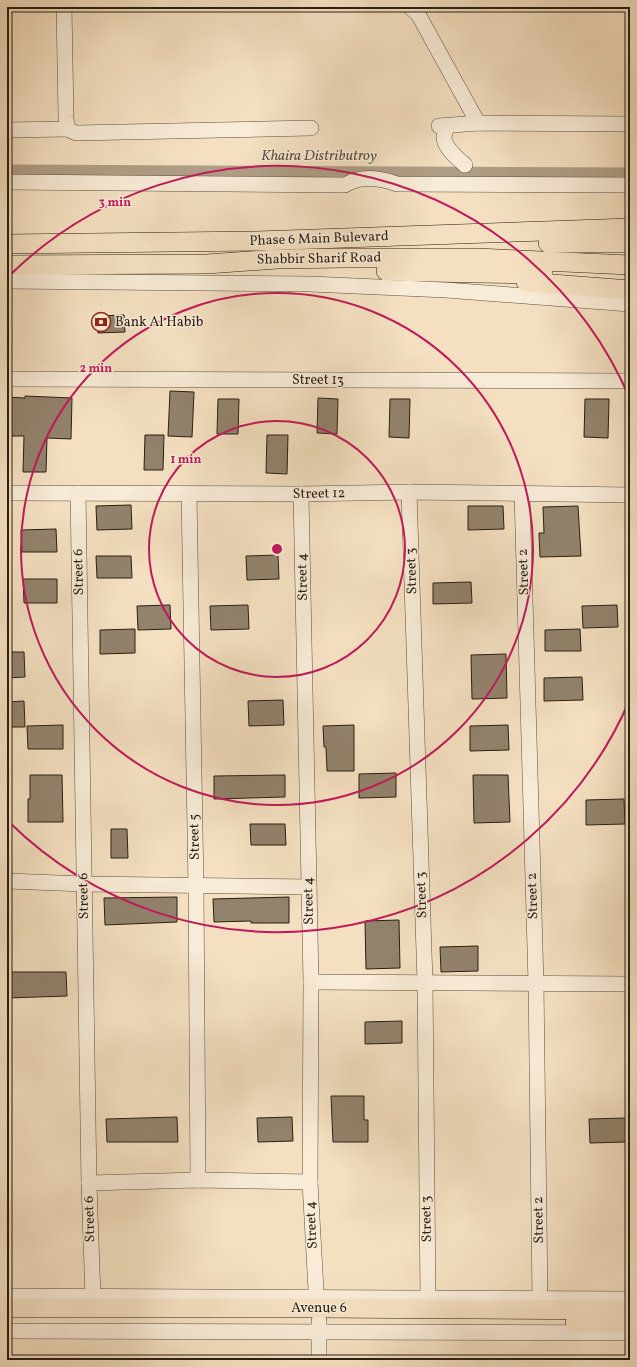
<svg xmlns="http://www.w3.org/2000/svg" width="637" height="1367" viewBox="0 0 637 1367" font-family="Vollkorn,serif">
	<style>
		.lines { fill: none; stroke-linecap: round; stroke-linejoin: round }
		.canal { stroke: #af9e86; stroke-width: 11 }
		.building { fill: #92836d; stroke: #281e13 }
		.minor-casing { stroke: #5b4e3e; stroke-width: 16 }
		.major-casing { stroke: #281e13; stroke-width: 20 }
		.minor { stroke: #f8ebd7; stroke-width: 15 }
		.major { stroke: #f4e0c1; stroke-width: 19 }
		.ring { fill: none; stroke: #c2185b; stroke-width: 2 }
		.labels { text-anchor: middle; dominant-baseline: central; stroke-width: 3; stroke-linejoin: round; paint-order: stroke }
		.street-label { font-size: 14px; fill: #281e13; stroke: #f8ebd7 }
		.poi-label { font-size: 14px; fill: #281e13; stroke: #f8ebd7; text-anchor: start }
		.water-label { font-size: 15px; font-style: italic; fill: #5e5141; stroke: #f8ebd7 }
		.centre { fill: #c2185b; stroke: #f8ebd7; stroke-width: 2 }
		.ring-label { font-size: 12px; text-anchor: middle; font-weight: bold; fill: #c2185b; stroke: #f8ebd7; stroke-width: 3; stroke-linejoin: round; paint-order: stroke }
	</style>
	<rect width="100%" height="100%" fill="#f4e0c1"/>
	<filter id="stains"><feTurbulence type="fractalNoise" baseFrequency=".005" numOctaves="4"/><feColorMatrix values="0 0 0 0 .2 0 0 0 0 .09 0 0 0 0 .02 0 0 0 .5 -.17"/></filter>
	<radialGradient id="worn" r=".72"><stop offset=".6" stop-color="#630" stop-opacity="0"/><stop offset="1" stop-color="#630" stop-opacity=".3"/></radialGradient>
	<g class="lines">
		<polyline class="canal" points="7,170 630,173"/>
	</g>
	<g class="building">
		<polygon points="124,315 125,332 98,333 97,316"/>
		<polygon points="170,391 194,392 192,437 168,436"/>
		<polygon points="25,396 72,398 71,439 47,438 46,472 23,472 24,436 7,436 7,397 25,398"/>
		<polygon points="318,398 338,399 337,434 317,433"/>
		<polygon points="218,399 239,399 238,434 217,434"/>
		<polygon points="390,399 410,399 409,438 389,437"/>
		<polygon points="585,399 609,399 608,438 584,437"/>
		<polygon points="145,435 164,435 163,470 144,470"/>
		<polygon points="267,435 288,435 287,474 266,473"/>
		<polygon points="131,505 132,529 97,530 96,506"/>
		<polygon points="468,506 503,506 504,529 468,530"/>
		<polygon points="578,506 581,556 540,557 539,533 544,533 543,507"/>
		<polygon points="56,529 57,552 22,552 21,530"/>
		<polygon points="278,555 279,579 247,580 246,556"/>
		<polygon points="96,556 131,556 132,578 97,578"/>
		<polygon points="23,579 57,579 57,603 24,603"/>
		<polygon points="471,582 472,603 433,604 433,583"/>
		<polygon points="170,605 171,629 138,630 137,606"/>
		<polygon points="248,605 249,629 211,630 210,606"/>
		<polygon points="617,605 618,627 583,628 582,606"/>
		<polygon points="135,629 135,653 100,654 100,630"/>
		<polygon points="580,629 581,651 545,651 545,630"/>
		<polygon points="7,652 24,652 25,677 7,678"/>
		<polygon points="506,654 507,698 472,699 471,655"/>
		<polygon points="582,677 583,700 544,701 544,678"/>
		<polygon points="283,700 284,725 249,726 248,701"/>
		<polygon points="24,701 25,727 7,727 7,702"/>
		<polygon points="63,725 63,749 28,749 27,726"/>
		<polygon points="354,725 354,771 327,771 326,747 324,747 323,726"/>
		<polygon points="508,725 509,750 470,751 470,726"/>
		<polygon points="396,773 396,797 359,798 359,774"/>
		<polygon points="30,775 62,775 63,822 28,822 28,799 30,799"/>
		<polygon points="285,775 285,797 214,799 214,776"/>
		<polygon points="473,775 508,775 510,822 474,823"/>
		<polygon points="624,799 625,824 586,825 586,800"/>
		<polygon points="250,824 285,824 286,845 251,845"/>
		<polygon points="111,829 127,829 128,858 111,858"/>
		<polygon points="177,897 177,922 105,925 104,898"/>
		<polygon points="289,897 289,923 251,923 251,921 214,922 213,899"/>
		<polygon points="399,920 400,968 366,969 365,921"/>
		<polygon points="478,946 478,971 441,972 440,947"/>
		<polygon points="7,972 66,972 67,996 7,998"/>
		<polygon points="402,1021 402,1043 365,1044 365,1022"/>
		<polygon points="331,1096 364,1096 364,1120 368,1120 368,1142 333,1142"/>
		<polygon points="177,1117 178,1142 107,1142 106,1119"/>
		<polygon points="292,1117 293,1141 258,1142 257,1118"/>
		<polygon points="626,1118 626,1142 590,1143 589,1119"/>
	</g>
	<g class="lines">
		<defs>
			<g id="minor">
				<polyline points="64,7 66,117 67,129 76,133 311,128"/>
				<polyline points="410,7 418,14 478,123"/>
				<polyline points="439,126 478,123 630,124"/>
				<path d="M 448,126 C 446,129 444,135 444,139 C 446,149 457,158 465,165"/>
				<polyline points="7,130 67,129"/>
				<path d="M 7,182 L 345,185 C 361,175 380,178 397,184 L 630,185"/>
				<polyline points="7,281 310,284 446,290 630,304"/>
				<polyline points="7,379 630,381"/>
				<polyline points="409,492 425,982 428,1298"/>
				<polyline points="7,493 301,494 409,492 630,495"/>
				<polyline points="78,493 89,1183 93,1298"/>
				<polyline points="189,494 196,886 198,1180"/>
				<polyline points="301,494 311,982 310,1182 317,1308"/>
				<polyline points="522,494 536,983 540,1299"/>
				<polyline points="7,881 84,884 309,887"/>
				<polyline points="311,982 630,984"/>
				<polyline points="89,1183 198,1180 310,1182"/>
				<polyline points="7,1296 630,1299"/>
				<polyline points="7,1331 630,1333"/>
				<polyline points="319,1360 319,1321"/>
			</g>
			<g id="major">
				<polyline points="548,243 630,243"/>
				<polyline points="7,244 257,241 630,228"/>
				<polyline points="7,265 207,264 277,259 345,258 477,258 630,265"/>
				<polyline points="386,271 476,273 543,274"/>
				<polyline points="526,282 630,290"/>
				<polyline points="7,1308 317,1308 630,1310"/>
				<polyline points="575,1323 630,1323"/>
			</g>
		</defs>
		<use href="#minor" class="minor-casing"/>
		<use href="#major" class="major-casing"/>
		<use href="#minor" class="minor"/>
		<use href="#major" class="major"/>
	</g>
	<g class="ring">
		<circle cx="277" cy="549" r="128"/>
		<circle cx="277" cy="549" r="256"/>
		<path d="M630 699A383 383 0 0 1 9 822M9 276A383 383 0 0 1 630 399"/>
	</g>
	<defs>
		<symbol id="bank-ring" viewBox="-11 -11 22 22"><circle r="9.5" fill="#f8ebd7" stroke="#8f2418" stroke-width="1.5"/><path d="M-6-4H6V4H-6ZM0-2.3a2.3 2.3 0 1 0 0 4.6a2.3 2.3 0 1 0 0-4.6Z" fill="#8f2418"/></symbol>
	</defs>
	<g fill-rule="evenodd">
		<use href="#bank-ring" x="90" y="311" width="22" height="22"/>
	</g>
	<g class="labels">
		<g class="street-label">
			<text transform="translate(319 239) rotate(-2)">Phase 6 Main Bulevard</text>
			<text transform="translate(319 259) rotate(-1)">Shabbir Sharif Road</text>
			<text x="318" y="380">Street 13</text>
			<text transform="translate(319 494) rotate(-1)">Street 12</text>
			<text transform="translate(412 571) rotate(-92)">Street 3</text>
			<text transform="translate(79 572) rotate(-91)">Street 6</text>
			<text transform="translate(524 572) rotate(-92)">Street 2</text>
			<text transform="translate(303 577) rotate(-91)">Street 4</text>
			<text transform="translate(195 837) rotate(-91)">Street 5</text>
			<text transform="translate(422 895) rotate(-92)">Street 3</text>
			<text transform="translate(84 896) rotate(-91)">Street 6</text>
			<text transform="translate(533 896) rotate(-92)">Street 2</text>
			<text transform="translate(309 901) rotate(-91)">Street 4</text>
			<text transform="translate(90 1219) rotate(-92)">Street 6</text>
			<text transform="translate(427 1219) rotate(-91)">Street 3</text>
			<text transform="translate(539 1220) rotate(-91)">Street 2</text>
			<text transform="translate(312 1225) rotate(-93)">Street 4</text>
			<text x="319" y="1308">Avenue 6</text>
		</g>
		<g class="poi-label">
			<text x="115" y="322">Bank Al Habib</text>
		</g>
		<g class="water-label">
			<text x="319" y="156">Khaira Distributroy</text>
		</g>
	</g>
	<circle cx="277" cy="549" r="6" class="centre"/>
	<g class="ring-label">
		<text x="115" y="206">3 min</text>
		<text x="96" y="372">2 min</text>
		<text x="186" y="463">1 min</text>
	</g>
	<rect width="637" height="1367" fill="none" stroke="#f4e0c1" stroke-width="24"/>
	<rect x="8" y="8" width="621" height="1351" fill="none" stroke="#281e13" stroke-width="2"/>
	<rect x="12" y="12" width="613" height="1343" fill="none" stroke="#281e13"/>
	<rect width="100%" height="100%" filter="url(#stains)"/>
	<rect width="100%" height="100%" fill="url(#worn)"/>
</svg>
